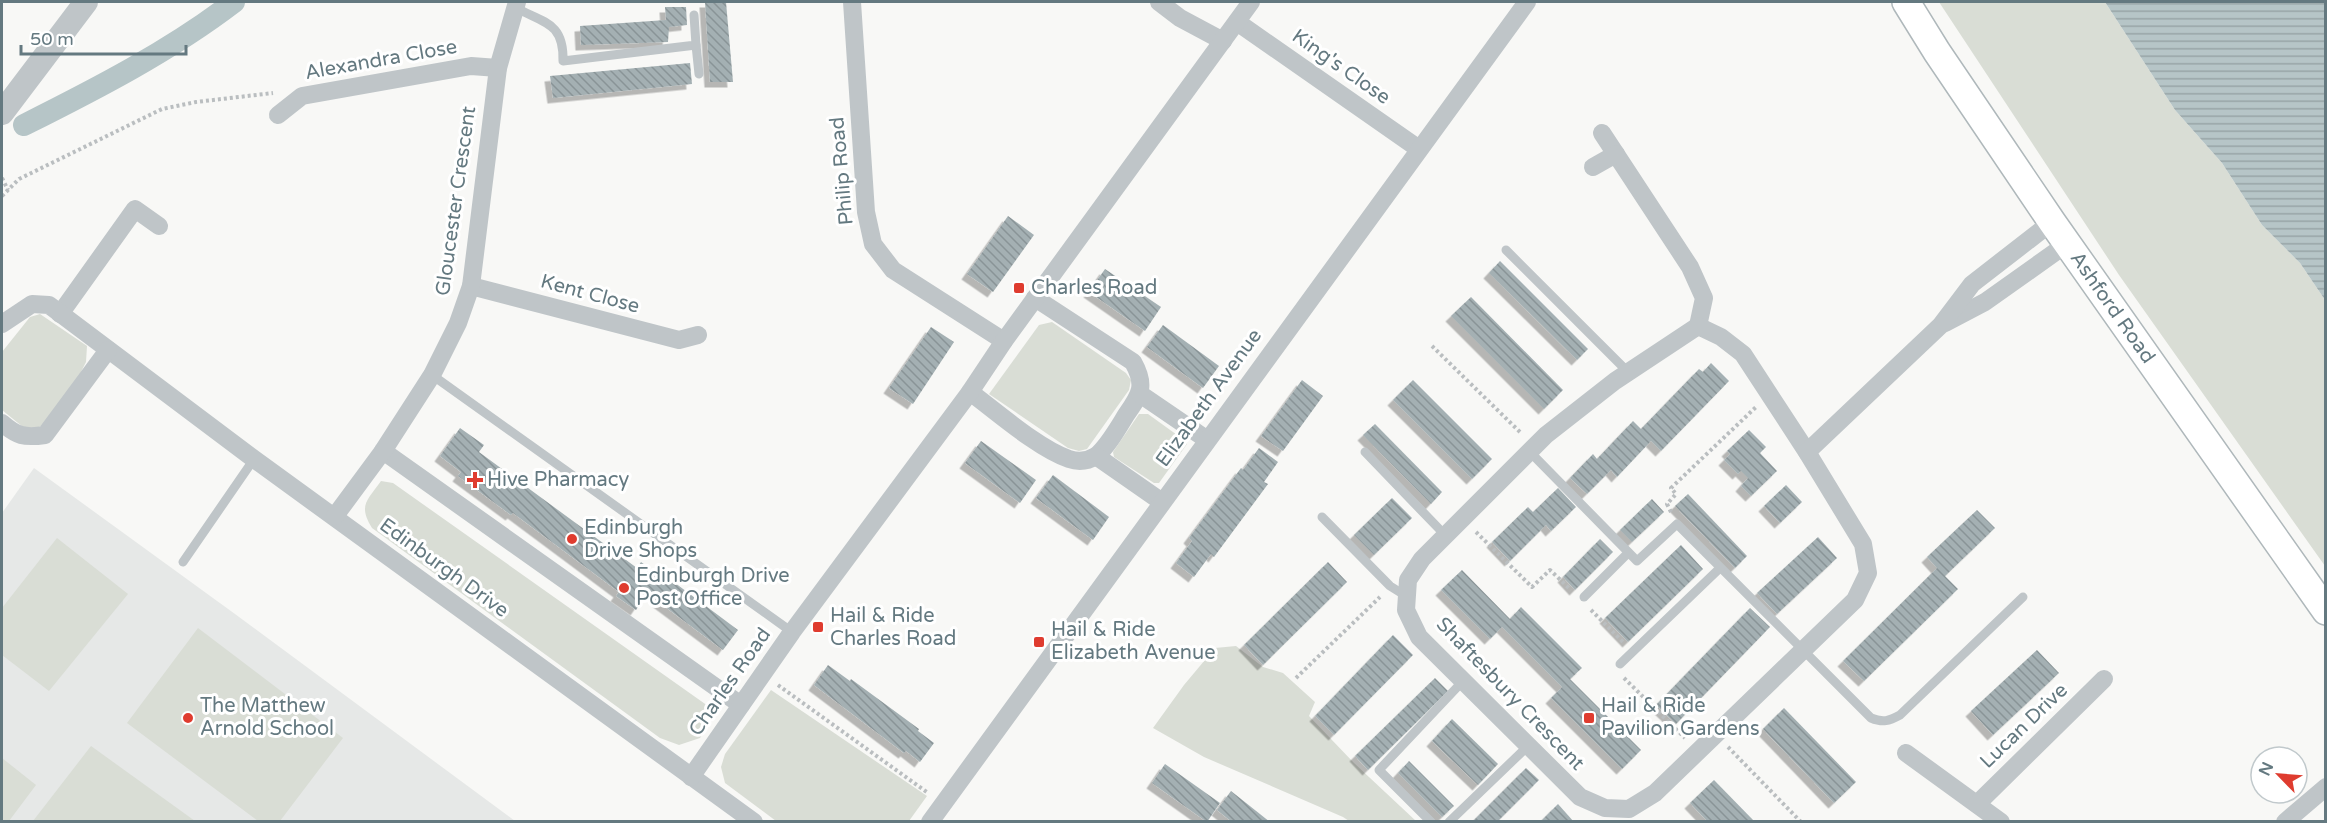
<svg xmlns="http://www.w3.org/2000/svg" width="2327" height="823" viewBox="0 0 2327 823" font-family="'Varela Round',sans-serif">
	<style>
		.built { fill: #e6e8e7 }
		.green { fill: #d9ddd5 }
		.water { fill: url(#water-rules) }
		.lines { fill: none; stroke-linecap: round; stroke-linejoin: round }
		.canal { stroke: #b6c5c7; stroke-width: 22 }
		.building { fill: url(#building-back-hatch); filter: url(#shadow) }
		.secondary-casing { stroke: #afb8bb; stroke-width: 30 }
		.path { stroke: #babec0; stroke-width: 4; stroke-dasharray: 3 3; stroke-linecap: butt }
		.service { stroke: #bfc5c8; stroke-width: 9 }
		.minor { stroke: #bfc5c8; stroke-width: 18 }
		.tertiary { stroke: #bfc5c8; stroke-width: 24 }
		.secondary { stroke: #fff; stroke-width: 27 }
		.poi-dot { fill: #df3c2f; stroke: #fff; stroke-width: 2 }
		.labels { text-anchor: middle; dominant-baseline: central; stroke-width: 6; stroke-linejoin: round; paint-order: stroke }
		.street-label { font-size: 20px; fill: #647980; stroke: #fff }
		.poi-label { font-size: 20px; fill: #647980; stroke: #fff; text-anchor: start }
	</style>
	<defs>
		<pattern id="water-rules" width="6" height="5" patternUnits="userSpaceOnUse" patternTransform="scale(1.5)"><rect width="6" height="5" fill="#b6c5c7"/><path d="M0 2.5h6" fill="none" stroke="#98a5a7"/></pattern>
		<pattern id="building-back-hatch" width="6" height="6" patternUnits="userSpaceOnUse" patternTransform="scale(1.5)"><rect width="6" height="6" fill="#a4b0b3"/><path d="M-1 5l2 2M0 0l6 6M5-1l2 2" fill="none" stroke="#899497"/></pattern>
		<filter id="shadow"><feDropShadow dx="-5.5" dy="5.5" stdDeviation="0" flood-color="#0004"/></filter>
	</defs>
	<rect width="100%" height="100%" fill="#f8f8f6"/>
	<polygon class="built" points="34,468 235,614 515,821 2,822 2,513"/>
	<g class="green">
		<polygon points="1939,2 2105,2 2175,110 2222,163 2262,225 2300,263 2325,300 2325,566 2119,275"/>
		<polygon points="40,314 87,346 86,362 80,374 45,424 33,430 23,427 2,410 2,352 30,317"/>
		<polygon points="1052,322 1126,373 1131,380 1129,390 1087,449 1079,451 1068,448 989,394 1039,325"/>
		<polygon points="1139,414 1148,414 1184,440 1187,444 1159,483 1154,483 1114,457 1113,452"/>
		<path d="M 381,481 L 393,483 L 708,706 L 710,721 L 700,738 L 679,745 L 660,738 L 372,528 C 358,505 367,501 381,481 Z"/>
		<polygon points="57,538 128,594 49,691 2,655 2,608"/>
		<polygon points="198,628 343,738 280,821 258,821 127,723"/>
		<polygon points="1236,646 1263,667 1283,673 1315,702 1309,716 1354,763 1416,821 1349,821 1343,817 1204,757 1153,728 1184,685 1215,648"/>
		<polygon points="771,690 927,796 909,821 776,821 725,783 721,767 725,754"/>
		<polygon points="91,746 195,821 33,821"/>
		<polygon points="2,758 36,785 9,821 2,821"/>
	</g>
	<polygon class="water" points="2105,2 2325,2 2325,300 2300,263 2262,225 2222,163 2175,110"/>
	<g class="lines">
		<path class="canal" d="M 24,125 C 96,89 170,51 234,2"/>
	</g>
	<g class="building">
		<polygon points="705,2 726,2 733,82 710,82"/>
		<polygon points="665,7 686,7 687,25 669,27 668,42 581,45 580,26 666,20"/>
		<polygon points="690,63 692,84 553,98 550,76"/>
		<polygon points="1008,216 1034,235 993,292 967,274"/>
		<polygon points="1500,261 1588,349 1577,360 1489,273"/>
		<polygon points="1105,269 1161,307 1145,331 1089,292"/>
		<polygon points="1471,297 1563,390 1544,409 1451,316"/>
		<polygon points="1163,325 1219,366 1203,388 1147,347"/>
		<polygon points="931,327 954,342 913,404 889,388"/>
		<polygon points="1711,363 1729,381 1661,451 1651,441 1617,477 1611,470 1587,494 1570,478 1593,454 1597,459 1633,421 1641,429 1699,369 1703,372"/>
		<polygon points="1302,380 1323,396 1283,451 1261,436"/>
		<polygon points="1413,380 1492,459 1472,479 1393,400"/>
		<polygon points="1375,424 1442,492 1431,504 1363,435"/>
		<polygon points="460,428 484,445 479,452 637,568 641,562 669,583 671,580 738,630 723,650 656,600 658,598 649,591 636,610 616,596 619,592 513,513 511,515 458,476 461,472 440,456"/>
		<polygon points="1749,430 1766,447 1760,453 1777,471 1751,496 1741,486 1748,478 1741,471 1738,474 1724,460 1730,454 1727,451"/>
		<polygon points="981,441 1036,480 1020,503 965,463"/>
		<polygon points="1259,448 1278,462 1264,482 1268,484 1214,557 1211,554 1194,577 1176,563 1192,541 1189,538 1241,468 1243,470"/>
		<polygon points="1053,475 1109,517 1093,540 1036,498"/>
		<polygon points="1786,485 1802,502 1780,523 1764,506"/>
		<polygon points="1558,488 1576,507 1551,531 1546,525 1510,561 1492,542 1528,507 1533,512"/>
		<polygon points="1688,494 1747,556 1735,568 1675,506"/>
		<polygon points="1392,498 1412,518 1374,555 1354,535"/>
		<polygon points="1652,499 1664,512 1632,542 1620,530"/>
		<polygon points="1977,510 1995,528 1945,576 1958,589 1864,681 1843,661 1937,568 1927,557"/>
		<polygon points="1818,537 1837,558 1777,614 1757,593"/>
		<polygon points="1600,539 1613,552 1575,590 1563,577"/>
		<polygon points="1681,545 1703,569 1628,642 1605,618"/>
		<polygon points="1328,562 1347,582 1263,665 1244,645"/>
		<polygon points="1462,570 1510,619 1521,607 1582,668 1570,679 1641,750 1622,769 1551,698 1562,687 1502,627 1490,639 1441,590"/>
		<polygon points="1750,608 1770,627 1676,724 1656,705"/>
		<polygon points="1393,635 1413,655 1334,735 1315,716"/>
		<polygon points="2037,650 2059,673 1993,735 1971,711"/>
		<polygon points="828,665 850,681 851,679 919,729 918,731 934,743 920,762 906,751 904,753 814,685"/>
		<polygon points="1435,678 1448,691 1368,770 1355,756"/>
		<polygon points="1784,708 1856,782 1834,803 1763,729"/>
		<polygon points="1452,719 1498,764 1478,785 1432,741"/>
		<polygon points="1409,761 1454,806 1442,817 1398,773"/>
		<polygon points="1165,764 1220,803 1207,822 1152,783"/>
		<polygon points="1526,768 1539,780 1497,822 1472,822"/>
		<polygon points="1714,780 1755,822 1708,822 1690,803"/>
		<polygon points="1231,791 1270,822 1232,822 1217,810"/>
		<polygon points="1558,804 1574,822 1540,822"/>
	</g>
	<g class="lines">
		<defs>
			<g id="secondary">
				<path id="s1" d="M 1906,2 L 1937,52 L 2052,222 L 2326,611"/>
			</g>
		</defs>
		<use href="#secondary" class="secondary-casing"/>
		<g class="path">
			<polyline points="2,178 8,190"/>
			<polyline points="2,196 19,179 162,109 196,102 273,93"/>
			<polyline points="1432,346 1522,434"/>
			<polyline points="1671,512 1667,504 1676,494 1671,488 1756,407"/>
			<polyline points="1476,532 1532,587 1550,570 1571,590"/>
			<polyline points="1591,610 1624,643"/>
			<polyline points="1296,678 1380,597"/>
			<polyline points="1624,678 1685,738"/>
			<polyline points="778,685 928,793"/>
			<polyline points="1728,747 1801,822"/>
		</g>
		<g class="service">
			<path d="M 516,8 C 545,23 564,23 563,61 L 696,45 L 694,15"/>
			<polyline points="696,45 699,74"/>
			<polyline points="1506,250 1628,372"/>
			<polyline points="432,375 792,632"/>
			<path d="M 1529,451 L 1637,561 L 1677,524 L 1871,718 C 1883,723 1889,721 1900,715 L 2023,597"/>
			<polyline points="1365,452 1445,535"/>
			<polyline points="1322,517 1390,586 1406,596"/>
			<polyline points="183,562 254,459"/>
			<polyline points="1584,597 1628,553"/>
			<polyline points="1620,664 1720,568"/>
			<polyline points="1431,822 1379,770 1463,681"/>
			<polyline points="1449,822 1528,746"/>
		</g>
		<g class="minor">
			<polyline points="852,2 866,212 873,244 893,270 1004,341"/>
			<polyline points="1159,2 1180,18 1223,41"/>
			<polyline points="1237,22 1419,149"/>
			<polyline points="278,115 302,96 471,66 498,68"/>
			<polyline points="1602,133 1690,267 1704,298 1698,326"/>
			<polyline points="1593,167 1616,154"/>
			<polyline points="471,286 679,340 698,335"/>
			<polyline points="60,314 135,209 159,226"/>
			<polyline points="1945,323 1985,302 2068,243"/>
			<polyline points="2,324 32,304 49,305 254,459 754,822"/>
			<polygon points="1698,326 1721,337 1743,354 1807,452 1863,544 1868,573 1855,600 1655,793 1629,809 1605,808 1580,797 1419,637 1406,610 1408,580 1422,559 1546,435 1615,381"/>
			<path d="M 970,392 C 997,412 1039,449 1069,459 C 1078,462 1088,461 1096,456 C 1108,446 1118,428 1126,415 C 1141,394 1146,385 1133,362 L 1035,298"/>
			<polyline points="1140,394 1206,439"/>
			<path d="M 2,423 C 17,436 24,438 45,435 L 108,350"/>
			<polyline points="383,451 741,705"/>
			<polyline points="1807,452 1941,325 1972,284 2052,222"/>
			<polyline points="1096,456 1162,502"/>
			<polyline points="335,516 383,451 432,375 458,323 471,286 498,68 517,2"/>
			<polyline points="1906,753 2001,822"/>
			<polyline points="691,777 792,632 970,392 1004,341 1251,2"/>
			<polyline points="1977,804 2104,679"/>
			<polyline points="930,822 1527,2"/>
			<polyline points="2285,822 2326,787"/>
		</g>
		<polyline class="tertiary" points="2,113 86,2"/>
		<use href="#secondary" class="secondary"/>
	</g>
	<g class="poi-dot">
		<rect x="1013" y="282" width="12" height="12" rx="3"/>
		<path d="M472 471h6v6h6v6h-6v6h-6v-6h-6v-6h6z"/>
		<circle cx="572" cy="539" r="6"/>
		<circle cx="624" cy="588" r="6"/>
		<rect x="812" y="621" width="12" height="12" rx="3"/>
		<rect x="1033" y="636" width="12" height="12" rx="3"/>
		<circle cx="188" cy="718" r="6"/>
		<rect x="1583" y="712" width="12" height="12" rx="3"/>
	</g>
	<g class="labels">
		<g class="street-label">
			<text transform="translate(381 60) rotate(-10)">Alexandra Close</text>
			<text transform="translate(1341 67) rotate(35)">King's Close</text>
			<text transform="translate(842 171) rotate(-95)">Philip Road</text>
			<text transform="translate(456 201) rotate(-82)">Gloucester Crescent</text>
			<text transform="translate(590 294) rotate(15)">Kent Close</text>
			<text stroke="none"><textPath href="#s1" startOffset="369">Ashford Road</textPath></text>
			<text transform="translate(1209 398) rotate(-54)">Elizabeth Avenue</text>
			<text transform="translate(444 568) rotate(36)">Edinburgh Drive</text>
			<text transform="translate(730 682) rotate(-55)">Charles Road</text>
			<text transform="translate(1510 694) rotate(46)">Shaftesbury Crescent</text>
			<text transform="translate(2024 726) rotate(-44)">Lucan Drive</text>
		</g>
		<g class="poi-label">
			<text x="1031" y="288">Charles Road</text>
			<text x="487" y="480">Hive Pharmacy</text>
			<text x="584" y="528">Edinburgh<tspan x="584" dy="23">Drive Shops</tspan></text>
			<text x="636" y="576">Edinburgh Drive<tspan x="636" dy="23">Post Office</tspan></text>
			<text x="830" y="616">Hail &amp; Ride<tspan x="830" dy="23">Charles Road</tspan></text>
			<text x="1051" y="630">Hail &amp; Ride<tspan x="1051" dy="23">Elizabeth Avenue</tspan></text>
			<text x="200" y="706">The Matthew<tspan x="200" dy="23">Arnold School</tspan></text>
			<text x="1601" y="706">Hail &amp; Ride<tspan x="1601" dy="23">Pavilion Gardens</tspan></text>
		</g>
	</g>
	<rect width="2327" height="823" fill="none" stroke="#647980" stroke-width="6"/>
	<g transform="translate(2279 775) rotate(295)"><circle r="28" fill="#ffffff" stroke="#c1c9cc" stroke-width="1.5"/>
	<path d="M0-4.5L10 22L0 15L-10 22Z" fill="#df3c2f"/>
	<text y="-9" font-size="16" font-weight="bold" text-anchor="middle" fill="#647980">N</text>
	</g>
	<path d="M21 45v9h165v-9" fill="none" stroke="#647980" stroke-width="3"/>
	<text x="30" y="45" font-size="18" fill="#647980" stroke="#ffffff" stroke-width="4.5" paint-order="stroke">50 m</text>
</svg>
